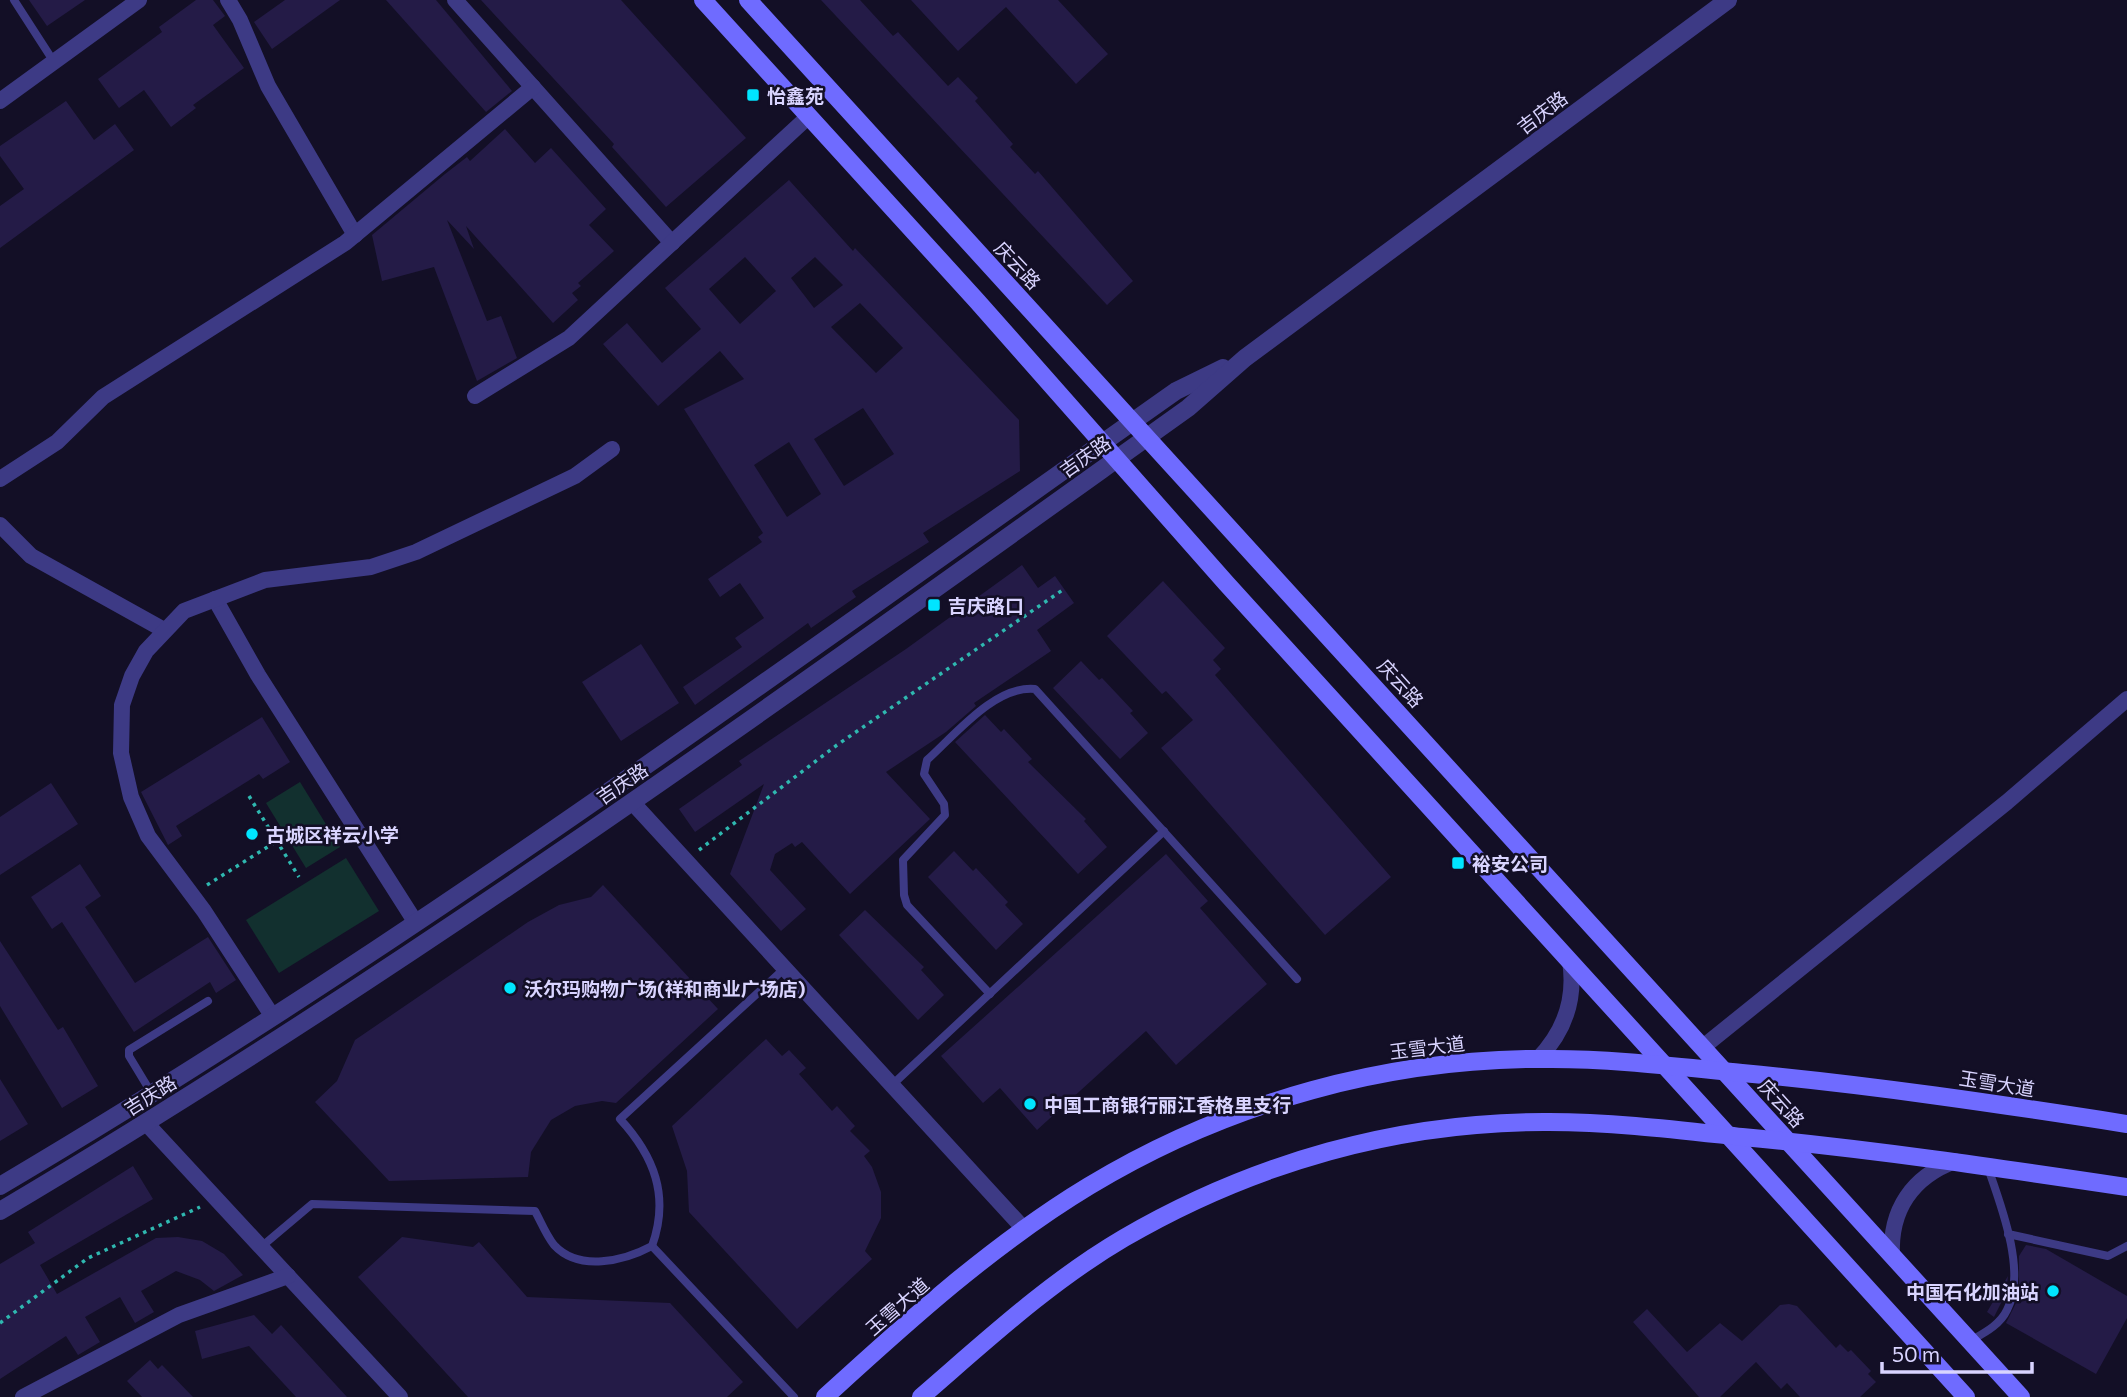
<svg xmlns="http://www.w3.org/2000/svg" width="2127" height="1397" viewBox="0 0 2127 1397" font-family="Commissioner,'Noto Sans SC',sans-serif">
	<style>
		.green { fill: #12302f }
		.building { fill: #241b47; fill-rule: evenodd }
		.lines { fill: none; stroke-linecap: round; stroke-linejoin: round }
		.path { stroke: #2fb8b0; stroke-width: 3.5; stroke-dasharray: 3.5 5; stroke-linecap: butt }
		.service { stroke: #3d3a85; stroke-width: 8 }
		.minor { stroke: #3d3a85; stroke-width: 16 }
		.tertiary { stroke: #3d3a85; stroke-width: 18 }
		.secondary { stroke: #6f6bff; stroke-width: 18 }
		.poi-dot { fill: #00e5ff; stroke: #130f26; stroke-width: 2.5 }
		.labels { text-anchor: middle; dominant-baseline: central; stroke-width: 5; stroke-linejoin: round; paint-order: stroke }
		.poi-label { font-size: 19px; font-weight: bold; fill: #d9d4ff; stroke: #130f26; text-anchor: start }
		.street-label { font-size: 19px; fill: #d9d4ff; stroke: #130f26 }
	</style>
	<rect width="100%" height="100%" fill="#130f26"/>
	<g class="green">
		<polygon points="300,782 340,847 306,868 266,803"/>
		<polygon points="346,858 379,911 279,973 246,920"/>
	</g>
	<g class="building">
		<polygon points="29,0 85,0 47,26"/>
		<polygon points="196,0 213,0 225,16 213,25 244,68 193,105 196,108 171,127 144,90 119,108 98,79 162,32 159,27"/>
		<polygon points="285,0 340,0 272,49 254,22"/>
		<polygon points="386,0 436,0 512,91 486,112"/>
		<polygon points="481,0 621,0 746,138 666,207 612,147 614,144"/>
		<polygon points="821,0 860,0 893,36 898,32 948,86 958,77 978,98 975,101 1013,144 1010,147 1035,174 1038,171 1133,281 1107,305"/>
		<polygon points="911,0 1058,0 1108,54 1076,84 1006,7 958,51"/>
		<polygon points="66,101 94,140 115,124 134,150 0,248 0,206 24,189 0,156 0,146"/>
		<polygon points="505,129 535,163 551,148 579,179 606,209 589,225 614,251 578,283 581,286 572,293 578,300 553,323 466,226 474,249 447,220 487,321 501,316 517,358 477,381 434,267 382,281 372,235 445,174 467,157 470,161"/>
		<path d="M 789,180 L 853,251 L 855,248 L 1019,420 L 1020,471 L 923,533 L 929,542 L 852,591 L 856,597 L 811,628 L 808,623 L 695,705 L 683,687 L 742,647 L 735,638 L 764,618 L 740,583 L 720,597 L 708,579 L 762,542 L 758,537 L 763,533 L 684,409 L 744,379 L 720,351 L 658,406 L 603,344 L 627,323 L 662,363 L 701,329 L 665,288 ZM 745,257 L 776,291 L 740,324 L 709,289 ZM 815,257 L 843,285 L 814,308 L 791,278 ZM 860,303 L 903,348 L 876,373 L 831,327 ZM 863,408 L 894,454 L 844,486 L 814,439 ZM 789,442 L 821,494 L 787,517 L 754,465 Z"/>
		<polygon points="1022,565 1038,588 1055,576 1074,603 1037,630 1051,651 974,703 976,706 946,732 886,772 930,819 850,894 802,842 795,847 792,843 775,854 770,870 806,909 781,931 730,874 764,784 695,832 679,809 742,765 739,761 906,649"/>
		<polygon points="1163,581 1225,648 1213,660 1221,669 1215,675 1391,877 1325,935 1161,748 1193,720 1166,691 1162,694 1107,636"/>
		<polygon points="641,644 679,703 621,741 582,682"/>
		<polygon points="1081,661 1099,680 1102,678 1133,711 1130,713 1148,733 1120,759 1053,688"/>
		<polygon points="985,715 1001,732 1004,729 1032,759 1028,762 1086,819 1084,821 1107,847 1078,874 955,742"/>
		<polygon points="262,717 290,762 263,779 259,774 176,826 182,836 168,845 141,792"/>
		<polygon points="51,783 78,824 0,875 0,817"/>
		<polygon points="954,851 973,871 976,868 1008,902 1005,905 1023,924 996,950 928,877"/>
		<polygon points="1166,854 1208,901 1200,908 1267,984 1176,1065 1146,1031 1037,1130 1000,1088 983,1103 941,1056"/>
		<polygon points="80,864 101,896 85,907 135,983 208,937 236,980 216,993 210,982 134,1032 62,922 52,929 31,897"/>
		<polygon points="603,885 718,1009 616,1103 602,1101 575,1106 551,1120 531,1152 528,1177 389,1181 315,1102 337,1081 355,1040 528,922 559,905 591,897"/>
		<polygon points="865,910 924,967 921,970 944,995 918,1020 839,935"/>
		<polygon points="0,941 58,1030 63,1027 98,1086 62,1108 0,1006"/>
		<polygon points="766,1039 782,1056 789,1050 806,1068 799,1074 832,1111 837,1106 855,1126 850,1131 870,1151 864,1156 872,1167 881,1192 881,1218 865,1251 872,1259 797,1329 689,1212 687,1171 672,1126"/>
		<polygon points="0,1079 28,1124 0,1141"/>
		<polygon points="133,1166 153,1199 40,1265 57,1294 156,1238 178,1237 202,1241 224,1254 243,1275 214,1291 200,1280 176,1271 141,1291 154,1312 135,1323 120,1297 85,1317 100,1342 78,1355 66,1336 0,1379 0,1264 35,1243 28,1232"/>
		<polygon points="402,1237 473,1247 479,1242 527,1297 670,1303 743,1382 727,1397 468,1397 358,1277"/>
		<polygon points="2026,1245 2046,1249 2127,1296 2127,1318 2096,1374 2006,1323 2019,1297 2019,1256"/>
		<polygon points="2008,1276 2006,1293 1994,1317 1987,1312"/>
		<polygon points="1789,1304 1797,1306 1836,1348 1840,1344 1848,1352 1851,1350 1871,1371 1868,1374 1876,1382 1860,1397 1800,1397 1787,1383 1781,1389 1756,1362 1720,1397 1699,1397 1633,1322 1647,1309 1687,1352 1720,1323 1742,1341 1780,1305"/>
		<polygon points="254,1315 272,1334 281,1325 347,1397 296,1397 249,1346 202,1359 195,1331"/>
		<polygon points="150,1360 158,1369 162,1365 193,1397 142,1397 127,1381"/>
	</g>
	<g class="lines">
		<g class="path">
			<polyline points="249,796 299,877"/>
			<polyline points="699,850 837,745 1064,589"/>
			<polyline points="207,885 277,841"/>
			<polyline points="0,1323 88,1258 200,1207"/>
		</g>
		<g class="service">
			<polyline points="14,0 54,62"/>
			<path d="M 990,994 L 907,905 L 904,895 L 903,860 L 945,815 L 944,804 L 924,774 L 927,760 C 955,735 995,685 1035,689 L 1297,979"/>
			<polyline points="892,1085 1164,831"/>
			<polyline points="152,1094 129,1056 129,1050 208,1001"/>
			<polyline points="2008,1234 2108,1256 2127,1246"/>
			<polyline points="652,1246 794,1397"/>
			<path d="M 261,1247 L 312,1204 L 535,1211 C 541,1222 546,1235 554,1245 C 579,1272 624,1261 652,1246 C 670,1196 654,1156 620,1119 L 785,968"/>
			<path d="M 1970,1341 C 1984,1333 2000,1325 2007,1310 C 2027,1273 2001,1205 1988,1168"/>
		</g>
		<g class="minor">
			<polyline points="228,0 240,20 268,86 355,235"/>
			<polyline points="455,0 672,243"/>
			<polyline points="0,101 139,0"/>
			<polyline points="475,396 569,338 809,116"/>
			<polyline points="0,479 57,442 103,397 345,243 533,87"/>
			<polyline points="0,525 31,556 164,630"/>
			<polyline points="215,599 258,675 416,923"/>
			<polyline points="632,802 1024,1229"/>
			<polyline points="273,1017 204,911 148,836 131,797 121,753 122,705 132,676 146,651 184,611 265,580 371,567 416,552 575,476 612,449"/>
			<polyline points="1703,1047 2007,802 2127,699"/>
			<path d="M 1538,1059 C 1565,1031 1576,999 1570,961"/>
			<polyline points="146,1123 400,1397"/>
			<path d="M 1892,1255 C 1890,1210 1912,1177 1955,1161"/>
			<polyline points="23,1397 179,1315 288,1276"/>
		</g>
		<g class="tertiary">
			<path d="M 0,1186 C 408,945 789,664 1176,391 L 1223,368"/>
			<path d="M 0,1211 C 412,967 799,686 1188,408 L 1245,358 L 1728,0"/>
		</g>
		<g class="secondary">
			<polyline points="703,0 977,301 1226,583 1966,1397"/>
			<polyline points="748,0 2021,1397"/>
			<path d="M 825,1397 C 907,1322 993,1244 1089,1186 C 1228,1102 1390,1057 1552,1059 C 1616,1059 1679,1067 1742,1073 C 1871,1085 1999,1104 2127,1124"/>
			<path d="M 921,1397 C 986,1341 1049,1282 1124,1238 C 1253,1163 1399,1121 1549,1122 C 1614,1122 1678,1130 1742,1137 C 1871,1149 1999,1168 2127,1187"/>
		</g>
	</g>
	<g class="poi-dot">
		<rect x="746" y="88" width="14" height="14" rx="3.5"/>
		<rect x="927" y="598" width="14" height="14" rx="3.5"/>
		<circle cx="252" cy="834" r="7"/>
		<rect x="1451" y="856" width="14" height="14" rx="3.5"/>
		<circle cx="510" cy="988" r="7"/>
		<circle cx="1030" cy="1104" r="7"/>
		<circle cx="2053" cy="1291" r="7"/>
	</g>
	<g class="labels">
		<g class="poi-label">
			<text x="767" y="95">怡鑫苑</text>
			<text x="948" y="605">吉庆路口</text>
			<text x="266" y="834">古城区祥云小学</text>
			<text x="1472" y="863">裕安公司</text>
			<text x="524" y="988">沃尔玛购物广场(祥和商业广场店)</text>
			<text x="1044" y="1104">中国工商银行丽江香格里支行</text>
			<text x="2039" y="1291" text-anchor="end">中国石化加油站</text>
		</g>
		<g class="street-label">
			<text transform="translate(1542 112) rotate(-37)">吉庆路</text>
			<text transform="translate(1018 265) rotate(47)">庆云路</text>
			<text transform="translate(1085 456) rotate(-35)">吉庆路</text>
			<text transform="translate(1401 683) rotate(48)">庆云路</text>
			<text transform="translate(622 783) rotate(-34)">吉庆路</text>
			<text transform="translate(1427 1047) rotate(-7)">玉雪大道</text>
			<text transform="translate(1997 1083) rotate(9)">玉雪大道</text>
			<text transform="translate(150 1095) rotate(-32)">吉庆路</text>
			<text transform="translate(1782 1103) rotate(48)">庆云路</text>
			<text transform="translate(897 1306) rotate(-41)">玉雪大道</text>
		</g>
	</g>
	<path d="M1882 1362v10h150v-10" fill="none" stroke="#d9d4ff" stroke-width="3.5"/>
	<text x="1892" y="1362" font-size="21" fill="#d9d4ff" stroke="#130f26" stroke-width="5" paint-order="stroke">50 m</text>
</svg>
